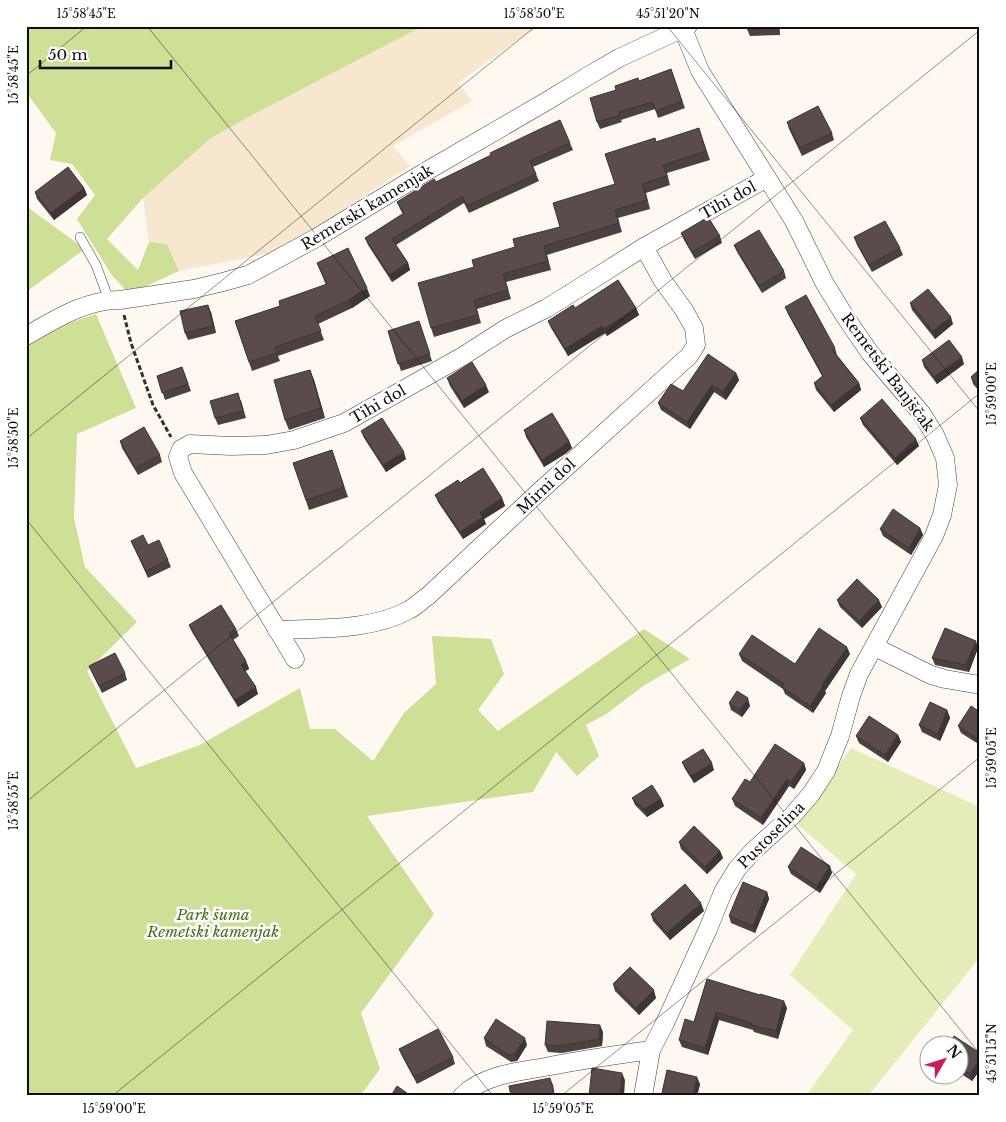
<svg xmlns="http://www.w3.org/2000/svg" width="1006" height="1122" viewBox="0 0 1006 1122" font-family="'Libre Baskerville',serif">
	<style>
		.farmland { fill: #f7e7cf }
		.green { fill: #e4edb8 }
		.forest { fill: #cedf96 }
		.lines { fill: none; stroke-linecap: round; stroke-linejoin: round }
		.lane-casing { stroke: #424242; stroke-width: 10 }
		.street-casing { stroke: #424242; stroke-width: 19 }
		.path { stroke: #313131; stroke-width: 3; stroke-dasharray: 5 2.5; stroke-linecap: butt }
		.lane { stroke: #fff; stroke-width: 9 }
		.street { stroke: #fff; stroke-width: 18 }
		.wall { fill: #4d4140 }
		.shaded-wall { fill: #3e3534 }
		.building { fill: #594c4b; stroke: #3e3534 }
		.ticks { fill: none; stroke: #0f0f0f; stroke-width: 1; stroke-opacity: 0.45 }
		.labels { text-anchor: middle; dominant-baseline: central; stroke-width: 5; stroke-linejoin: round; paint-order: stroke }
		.street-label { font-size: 15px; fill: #0f0f0f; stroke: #fff }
		.park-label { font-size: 15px; font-style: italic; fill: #456d1a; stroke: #fff }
		.neatline { fill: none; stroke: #0f0f0f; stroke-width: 2 }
		.ticks-label { font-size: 12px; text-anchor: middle; fill: #0f0f0f }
	</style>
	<rect width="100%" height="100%" fill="#fff8f1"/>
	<polygon class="farmland" points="423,26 543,26 525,35 458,83 472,101 393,146 410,166 281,251 179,271 167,244 149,242 143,198 211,138 258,112"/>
	<polygon class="green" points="851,748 980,807 980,957 868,1096 806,1096 853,1030 790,975 856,874 797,824"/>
	<g class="forest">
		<polygon points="26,26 423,26 258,112 211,138 143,198 107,239 138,270 149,242 167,244 179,271 129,294 111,274 77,219 95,195 72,164 50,160 56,133 26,92"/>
		<polygon points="26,206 85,249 26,292"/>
		<polygon points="96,314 136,408 77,434 74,518 85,567 137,622 87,671 136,768 200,745 300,688 310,729 335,729 373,761 404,713 436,684 432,636 491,639 504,674 478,710 498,731 644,629 690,659 643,686 608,713 586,725 599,756 577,776 556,752 533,792 367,816 434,914 361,1013 380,1069 360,1096 26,1096 26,347 61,326"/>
	</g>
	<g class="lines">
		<defs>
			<polyline id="lane" points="80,237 96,265 109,300"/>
			<g id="street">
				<path d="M 26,336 C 54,320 87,299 120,300 L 194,289 L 223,282 L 248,275 L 316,238 L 425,172 L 547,101 L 588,76 L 619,58 L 688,26"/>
				<path d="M 277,630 C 321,628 370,631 409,610 C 416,606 422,600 428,596 L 540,491 L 689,356 L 696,345 L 694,328 L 684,310 L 663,281 L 644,247"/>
				<polyline points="875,647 931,675 945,679 980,685"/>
				<polyline points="295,659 183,473 178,457 181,449 190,444 231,446 266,445 294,440 344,423 463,356 505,329 547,308 587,283 644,247 767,178"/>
				<path d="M 462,1096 C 484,1075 516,1072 545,1067 C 580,1060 615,1055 651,1050"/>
				<polyline points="643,1096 651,1050 665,1023 708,929 723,892 737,869 753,851 792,816 811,794 826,771 840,736 851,696 859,674 934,536 942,515 948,485 945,458 935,435 922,414 870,353 846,318 825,284 794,221 700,71 683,29"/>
			</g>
		</defs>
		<use href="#lane" class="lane-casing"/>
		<use href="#street" class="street-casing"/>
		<polyline class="path" points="124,315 131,343 153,405 171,437"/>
		<use href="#lane" class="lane"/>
		<use href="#street" class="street"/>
	</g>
	<g class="wall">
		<polygon points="747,26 779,26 780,35 750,36 747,29"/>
		<polygon points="671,69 685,108 658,118 655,109 621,120 622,122 600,129 597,122 616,90 639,81"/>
		<polygon points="787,122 832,133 834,140 802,156 789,129"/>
		<polygon points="702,137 710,160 667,173 670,185 646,193 650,209 618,218 622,232 547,255 551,270 506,282 511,299 477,309 481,323 434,337 431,328 474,267 515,247 560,227 615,184 656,142"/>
		<polygon points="570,143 573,150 533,167 539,181 469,213 464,203 396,245 408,263 410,270 392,282 368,245 365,238 403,214 400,209 397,202 436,182"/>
		<polygon points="84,188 87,195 54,220 37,199 35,192"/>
		<polygon points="681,233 720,236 722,243 695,259 684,240"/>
		<polygon points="854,237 900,248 903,255 872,272 857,245"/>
		<polygon points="734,245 784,271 786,278 762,293 737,252"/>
		<polygon points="317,263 370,296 352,308 318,324 324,340 278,356 280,361 252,371 235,321 280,306 326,285"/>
		<polygon points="910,303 953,324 935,339 912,310"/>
		<polygon points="785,307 835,348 837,355 859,383 861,390 834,412 816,390 814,383 822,376 788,314"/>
		<polygon points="575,308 636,308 639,315 607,336 605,333 568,356 551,328 548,321"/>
		<polygon points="211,312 216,333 188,340 185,333"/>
		<polygon points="419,321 432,361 401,371 388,331"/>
		<polygon points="922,360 964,364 937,384 924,367"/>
		<polygon points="182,367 191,391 165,400 157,376"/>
		<polygon points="980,369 980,392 973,384 971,377"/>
		<polygon points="310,370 314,380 325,418 289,430 285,420"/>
		<polygon points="736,373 739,380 726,400 714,392 690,429 661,410 658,403 683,391"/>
		<polygon points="447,378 489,392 464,408 450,386"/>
		<polygon points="241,400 246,418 218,425 215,418"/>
		<polygon points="860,418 919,446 897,465 863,425"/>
		<polygon points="524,430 569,441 572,448 565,454 544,467 526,437"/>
		<polygon points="361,431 406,459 386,472 364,438"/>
		<polygon points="120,441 160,455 162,462 138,475 122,448"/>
		<polygon points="332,450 348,497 309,510 293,463"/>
		<polygon points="460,483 502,498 505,506 484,519 486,524 463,539 438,502 435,495"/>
		<polygon points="920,528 923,535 911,555 883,536 880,529"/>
		<polygon points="131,541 148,545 168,560 171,567 148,578"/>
		<polygon points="837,600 882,607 862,628 840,607"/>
		<polygon points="189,625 236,629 239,636 233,640 246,661 249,669 245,671 258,694 238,707 192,632"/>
		<polygon points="978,648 969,672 935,665 932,658"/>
		<polygon points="739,654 795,664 850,654 825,691 826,693 813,713 785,694 783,689 742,661"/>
		<polygon points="89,666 125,673 127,680 102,693"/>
		<polygon points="729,703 750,706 742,717 731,710"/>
		<polygon points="947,710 950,718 940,741 922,732 919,725"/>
		<polygon points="980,712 980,745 961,733 958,726"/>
		<polygon points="898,735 901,742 888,762 859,743 856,736"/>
		<polygon points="682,762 714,770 694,783 685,769"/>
		<polygon points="804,763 806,770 794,789 789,786 763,825 735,806 732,799 750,782"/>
		<polygon points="632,798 661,799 664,806 647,817 635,805"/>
		<polygon points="679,842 720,851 723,858 707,874 681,849"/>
		<polygon points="788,867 832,873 820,893 791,874"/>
		<polygon points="767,892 769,899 755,933 731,923 729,916"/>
		<polygon points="704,911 670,940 653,921 651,914"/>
		<polygon points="707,979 787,1008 778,1039 754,1032 753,1030 719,1020 708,1055 682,1047 679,1040 694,1022"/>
		<polygon points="613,984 656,998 639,1015 615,991"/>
		<polygon points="603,1032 602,1046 562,1053 548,1052 545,1045"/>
		<polygon points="484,1038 527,1045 517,1061 511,1062 486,1046"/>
		<polygon points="958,1044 980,1053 980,1070 972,1081 958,1072"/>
		<polygon points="399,1049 453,1057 455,1064 417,1084 402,1056"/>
		<polygon points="700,1084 697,1096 663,1096 662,1093"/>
	</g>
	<g class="shaded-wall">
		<polygon points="777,26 779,26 780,35 777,28"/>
		<polygon points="84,188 87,195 54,220 51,213"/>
		<polygon points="408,263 410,270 392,282 389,275"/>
		<polygon points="367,288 370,296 352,308 349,300"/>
		<polygon points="208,305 211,312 216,333 213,326"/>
		<polygon points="636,308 639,315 607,336 604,329"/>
		<polygon points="951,317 953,324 935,339 933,331"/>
		<polygon points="602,326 605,333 568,356 565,349"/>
		<polygon points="962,357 964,364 937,384 934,377"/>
		<polygon points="310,370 314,380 325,418 321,408"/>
		<polygon points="736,373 739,380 726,400 723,392"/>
		<polygon points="859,383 861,390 834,412 831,405"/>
		<polygon points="486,385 489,392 464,408 462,401"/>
		<polygon points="712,385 714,392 690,429 687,422"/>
		<polygon points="916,439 919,446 897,465 895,458"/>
		<polygon points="569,441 572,448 565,454 544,467 542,460"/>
		<polygon points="404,452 406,459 386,472 383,465"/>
		<polygon points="502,498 505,506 484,519 486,524 463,539 460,532 480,513"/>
		<polygon points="920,528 923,535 911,555 909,548"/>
		<polygon points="879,600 882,607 862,628 859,621"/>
		<polygon points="976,641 978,648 969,672 966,665"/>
		<polygon points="847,647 850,654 825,691 826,693 813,713 810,706 822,685"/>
		<polygon points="246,661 249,669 244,672 241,665"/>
		<polygon points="256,687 258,694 238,707 235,700"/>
		<polygon points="748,698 750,706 742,717 740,710"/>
		<polygon points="947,710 950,718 940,741 938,734"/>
		<polygon points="898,735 901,742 888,762 885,755"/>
		<polygon points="712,763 714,770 694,783 691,776"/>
		<polygon points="804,763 806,770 794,789 791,782"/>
		<polygon points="787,779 789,786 763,825 761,818"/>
		<polygon points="661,799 664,806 647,817 644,809"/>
		<polygon points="720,851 723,858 707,874 705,867"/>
		<polygon points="830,866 832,873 820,893 817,886"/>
		<polygon points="767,892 769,899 755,933 753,926"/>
		<polygon points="701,903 704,911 670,940 667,933"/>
		<polygon points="654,990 656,998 639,1015 636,1008"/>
		<polygon points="784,1001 787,1008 778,1039 776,1031"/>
		<polygon points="716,1012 719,1020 708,1055 705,1048"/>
		<polygon points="600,1025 603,1032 602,1046 599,1039"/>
		<polygon points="525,1038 527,1045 517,1061 515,1054"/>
		<polygon points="980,1059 980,1070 972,1081 970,1074"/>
		<polygon points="622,1073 625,1080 624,1096 620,1096"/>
		<polygon points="697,1077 700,1084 697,1096 693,1096"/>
		<polygon points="550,1078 553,1085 555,1096 554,1096"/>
	</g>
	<g class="building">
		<polygon points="747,26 777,26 777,28 747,29"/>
		<polygon points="671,69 682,101 656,111 652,102 619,112 620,115 597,122 590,98 616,90 615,86 638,78 639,81"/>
		<polygon points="818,106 832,133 800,148 787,122"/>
		<polygon points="560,120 570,143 530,161 536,174 467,206 462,196 392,239 408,263 389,275 365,238 404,213 397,202 434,179 436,182 491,155 490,153 538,130"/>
		<polygon points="699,128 706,151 663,165 667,176 642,184 647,200 615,210 619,223 544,246 548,261 503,274 508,290 474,300 478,315 431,328 418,283 474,267 472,260 515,247 513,239 560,227 553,203 615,184 605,154 655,138 656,142"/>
		<polygon points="68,167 84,188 51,213 35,192"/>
		<polygon points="708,217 720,236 692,252 681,233"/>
		<polygon points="885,221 900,248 869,265 854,237"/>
		<polygon points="759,230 784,271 759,286 734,245"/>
		<polygon points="348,248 367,288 349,300 315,316 321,331 275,347 277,353 249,362 235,321 280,306 279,301 327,284 317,263"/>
		<polygon points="618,280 636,308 604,329 602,326 565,349 548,321 573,305 575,308"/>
		<polygon points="928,289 951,317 933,331 910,303"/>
		<polygon points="806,295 835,348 832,350 859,383 831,405 814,383 823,376 785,307"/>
		<polygon points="208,305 213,326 185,333 180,311"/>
		<polygon points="419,321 430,354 398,364 388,331"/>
		<polygon points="949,340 962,357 934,377 922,360"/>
		<polygon points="708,354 736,373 723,392 712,385 687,422 658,403 671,384 683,391"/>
		<polygon points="472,362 486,385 462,401 447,378"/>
		<polygon points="182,367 188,384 162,393 157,376"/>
		<polygon points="980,369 980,388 971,377"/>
		<polygon points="310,370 321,408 285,420 274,380"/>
		<polygon points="238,393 243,411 215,418 210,401"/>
		<polygon points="882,399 916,439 895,458 860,418"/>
		<polygon points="552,413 569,441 562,447 542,460 524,430"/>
		<polygon points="382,418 404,452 383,465 361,431"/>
		<polygon points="144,427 160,455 135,468 120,441"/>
		<polygon points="332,450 344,487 306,500 293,463"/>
		<polygon points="483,468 502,498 480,513 483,517 460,532 435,495 458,480 460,483"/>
		<polygon points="893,509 920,528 909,548 880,529"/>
		<polygon points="143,535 148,545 159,540 168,560 146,571 131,541"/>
		<polygon points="857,579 879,600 859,621 837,600"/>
		<polygon points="221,605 236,629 229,633 246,661 241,665 256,687 235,700 189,625"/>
		<polygon points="819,628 847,647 822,685 823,686 810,706 782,687 784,684 739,654 752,635 795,664"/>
		<polygon points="945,628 976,641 966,665 932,658"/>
		<polygon points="115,653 125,673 99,686 89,666"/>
		<polygon points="737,691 748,698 740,710 729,703"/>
		<polygon points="930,702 947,710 938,734 919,725"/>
		<polygon points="971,706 980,712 980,740 958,726"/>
		<polygon points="869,716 898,735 885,755 856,736"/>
		<polygon points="775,744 804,763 791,782 787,779 761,818 732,799 745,779 750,782"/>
		<polygon points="703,749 712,763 691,776 682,762"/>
		<polygon points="652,785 661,799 644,809 632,798"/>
		<polygon points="694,826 720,851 705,867 679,842"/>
		<polygon points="801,847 830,866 817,886 788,867"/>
		<polygon points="743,882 767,892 753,926 729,916"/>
		<polygon points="685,884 701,903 667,933 651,914"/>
		<polygon points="630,967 654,990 636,1008 613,984"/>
		<polygon points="707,979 760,995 760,994 784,1001 776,1031 751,1025 752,1023 716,1012 705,1048 679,1040 685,1019 694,1022"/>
		<polygon points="496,1019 525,1038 515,1054 508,1055 484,1038"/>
		<polygon points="547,1021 600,1025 599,1039 559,1046 545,1045"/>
		<polygon points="438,1029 453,1057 414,1077 399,1049"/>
		<polygon points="954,1036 980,1053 980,1059 970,1074 958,1067 958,1044 948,1044"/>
		<polygon points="592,1068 622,1073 620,1096 589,1096"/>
		<polygon points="667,1070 697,1077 693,1096 672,1096 662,1093"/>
		<polygon points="550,1078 554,1096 511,1096 509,1086"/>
		<polygon points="397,1086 411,1096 391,1096"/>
	</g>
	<path class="ticks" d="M 147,26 L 980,1054M 667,26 L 980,412M 26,76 L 87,26M 26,439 L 536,26M 26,519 L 493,1096M 26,802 L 980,30M 112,1096 L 980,393M 561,1096 L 980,757"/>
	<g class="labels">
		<g class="street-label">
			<text transform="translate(728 200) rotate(-29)">Tihi dol</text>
			<text transform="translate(367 207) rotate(-31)">Remetski kamenjak</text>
			<text transform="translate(888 372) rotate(53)">Remetski Banjščak</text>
			<text transform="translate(378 404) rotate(-30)">Tihi dol</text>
			<text transform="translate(546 486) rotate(-43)">Mirni dol</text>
			<text transform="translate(771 835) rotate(-45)">Pustoselina</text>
		</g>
		<g class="park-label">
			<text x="213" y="914">Park šuma<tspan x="213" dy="17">Remetski kamenjak</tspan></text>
		</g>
	</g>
	<rect width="1006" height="1122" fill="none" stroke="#ffffff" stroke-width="55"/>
	<g transform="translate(944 1060) rotate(51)"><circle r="24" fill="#ffffff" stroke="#9f9f9f"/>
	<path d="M0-4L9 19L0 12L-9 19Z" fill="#ca1c5c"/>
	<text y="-8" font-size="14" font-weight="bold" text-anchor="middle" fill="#0f0f0f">N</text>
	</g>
	<path d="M40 60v8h131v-8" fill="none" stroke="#0f0f0f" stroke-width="2.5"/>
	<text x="48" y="60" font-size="15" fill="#0f0f0f" stroke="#ffffff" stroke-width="4" paint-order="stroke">50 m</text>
	<rect x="28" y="28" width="950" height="1066" class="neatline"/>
	<g class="ticks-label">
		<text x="86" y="18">15°58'45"E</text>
		<text x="534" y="18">15°58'50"E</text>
		<text x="668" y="18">45°51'20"N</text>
		<text transform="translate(14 75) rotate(-90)" y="4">15°58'45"E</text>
		<text transform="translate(992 394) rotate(-90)" y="4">15°59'00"E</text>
		<text transform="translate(14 438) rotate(-90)" y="4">15°58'50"E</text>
		<text transform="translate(992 758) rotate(-90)" y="4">15°59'05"E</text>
		<text transform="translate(14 801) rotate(-90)" y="4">15°58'55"E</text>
		<text transform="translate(992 1053) rotate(-90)" y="4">45°51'15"N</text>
		<text x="114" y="1113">15°59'00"E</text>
		<text x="563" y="1113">15°59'05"E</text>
	</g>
</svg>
